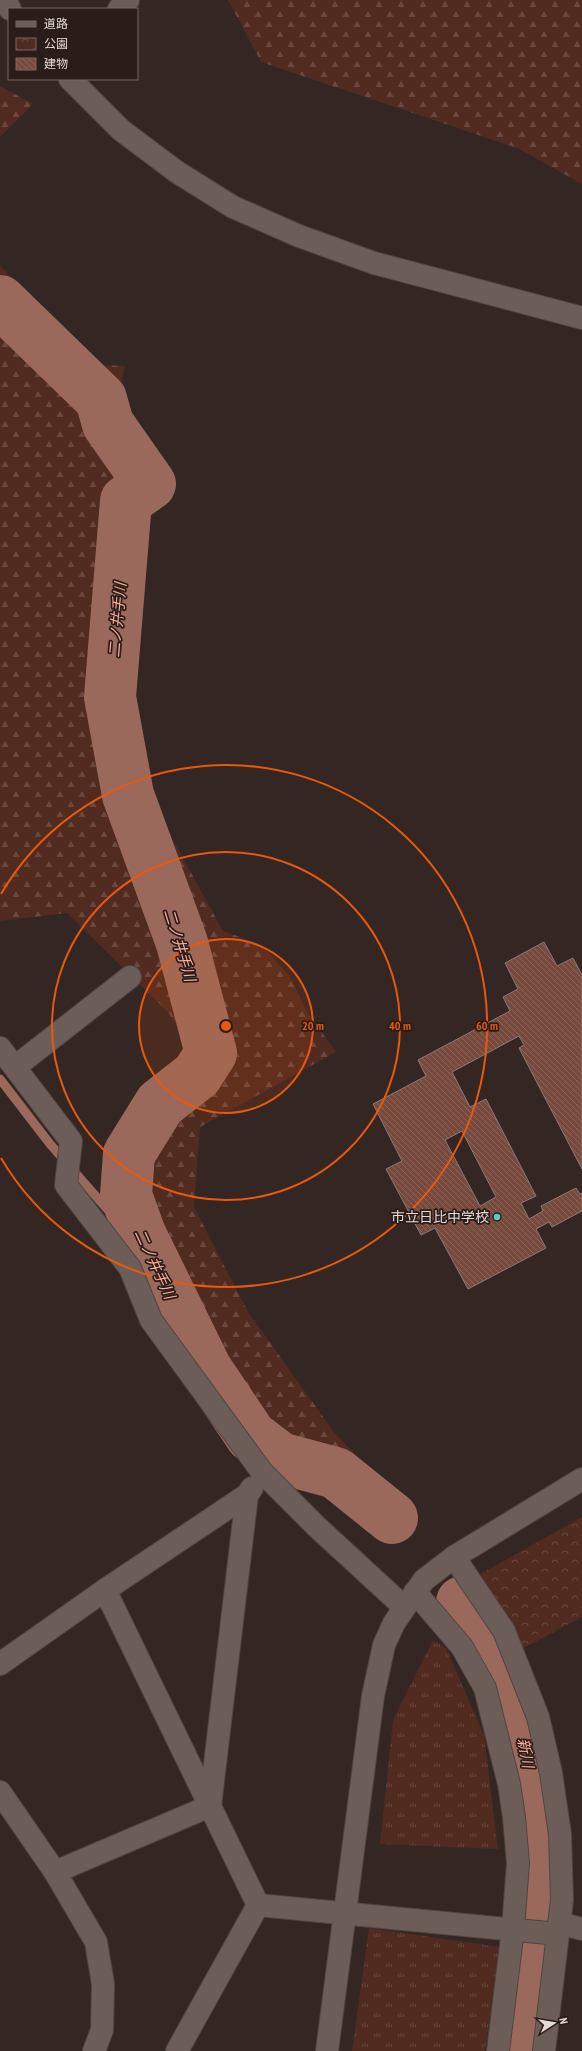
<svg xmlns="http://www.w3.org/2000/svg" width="582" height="2051" viewBox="0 0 582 2051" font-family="'PT Sans Narrow','Noto Sans JP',sans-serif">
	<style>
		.grass { fill: url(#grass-tufts) }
		.forest { fill: url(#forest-firs) }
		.park { fill: url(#park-crowns) }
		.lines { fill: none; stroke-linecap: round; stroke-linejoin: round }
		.stream { stroke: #9b695c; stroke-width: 9 }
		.river { stroke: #9b695c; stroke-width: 52 }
		.building { fill: url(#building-back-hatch); stroke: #8a7975; fill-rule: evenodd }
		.minor-casing { stroke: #504441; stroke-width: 24 }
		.tertiary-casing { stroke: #504441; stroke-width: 24 }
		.minor { stroke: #6d5d59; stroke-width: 22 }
		.tertiary { stroke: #6d5d59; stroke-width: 22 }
		.ring { fill: none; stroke: #e8590c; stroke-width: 2 }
		.poi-dot { fill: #58cec1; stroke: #2a1d19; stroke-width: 1.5 }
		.labels { text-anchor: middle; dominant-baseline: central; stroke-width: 3.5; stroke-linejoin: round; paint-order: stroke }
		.poi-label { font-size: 14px; fill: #e4dad8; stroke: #2a1d19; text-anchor: end }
		.water-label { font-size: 15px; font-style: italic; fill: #fcae99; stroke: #2a1d19 }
		.centre { fill: #e8590c; stroke: #2a1d19; stroke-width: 2 }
		.ring-label { font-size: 12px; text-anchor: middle; font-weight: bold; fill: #e8590c; stroke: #2a1d19; stroke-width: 3.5; stroke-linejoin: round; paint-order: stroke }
	</style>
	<defs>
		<pattern id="grass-tufts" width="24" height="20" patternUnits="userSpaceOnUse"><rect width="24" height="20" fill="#512a20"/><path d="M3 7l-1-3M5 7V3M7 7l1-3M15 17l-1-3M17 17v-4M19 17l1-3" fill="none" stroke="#6a4840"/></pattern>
		<pattern id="forest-firs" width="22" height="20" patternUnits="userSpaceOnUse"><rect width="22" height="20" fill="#512a20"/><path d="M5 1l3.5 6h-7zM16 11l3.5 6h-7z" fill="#6a4840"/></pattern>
		<pattern id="park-crowns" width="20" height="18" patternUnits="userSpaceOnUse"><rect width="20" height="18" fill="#512a20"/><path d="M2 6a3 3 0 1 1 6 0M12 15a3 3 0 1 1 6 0" fill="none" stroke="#6a4840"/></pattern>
		<pattern id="building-back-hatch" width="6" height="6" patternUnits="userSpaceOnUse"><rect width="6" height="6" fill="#784a3e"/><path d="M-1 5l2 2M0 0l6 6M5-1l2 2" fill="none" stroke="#8b6459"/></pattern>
	</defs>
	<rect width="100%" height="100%" fill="#342623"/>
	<g class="grass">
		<polygon points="433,1640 446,1648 484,1735 498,1849 380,1844 393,1720"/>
		<polygon points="369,1928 500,1947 485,2051 352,2051"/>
	</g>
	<g class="forest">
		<polygon points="228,0 582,0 582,184 517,148 261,62"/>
		<polygon points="0,86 33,104 0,137"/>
		<polygon points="0,266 100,365 125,366 116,410 121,477 95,698 223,931 262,945 290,977 307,1012 336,1052 200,1127 194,1207 248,1312 334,1432 411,1514 386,1522 351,1497 335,1501 256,1425 150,1229 140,1165 168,1117 213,1076 167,1011 67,913 0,921"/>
	</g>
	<polygon class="park" points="582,1517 582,1617 520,1650 477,1576"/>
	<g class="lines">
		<polyline class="stream" points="0,1079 50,1144 108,1210 140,1234"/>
		<g class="river">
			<polyline points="0,301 101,399 108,424 150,484 126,501 110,697 128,795 182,943 211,1053 197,1075 160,1104 129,1154 126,1195 140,1234 206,1369 251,1436 280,1458 336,1473 392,1518"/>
			<polyline points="462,1602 501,1667 520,1721 534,1790 537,1834 536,1918"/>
			<polyline points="521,2051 535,1944"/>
		</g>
	</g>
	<path class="building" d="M 544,942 L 557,966 L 573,958 L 582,975 L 582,1169 L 519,1048 L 524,1045 L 519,1036 L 452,1072 L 470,1107 L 486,1099 L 536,1196 L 521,1203 L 529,1219 L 543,1211 L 541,1206 L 576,1188 L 580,1194 L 582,1193 L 582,1211 L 552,1227 L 549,1222 L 536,1229 L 546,1248 L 468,1289 L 435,1228 L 421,1235 L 386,1169 L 402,1161 L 373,1104 L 426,1076 L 418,1060 L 510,1011 L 503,997 L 518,989 L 505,963 ZM 462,1131 L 496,1197 L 480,1206 L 445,1140 Z"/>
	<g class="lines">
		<defs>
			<g id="minor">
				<polyline points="119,9 128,0"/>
				<polyline points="0,1048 71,1141 66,1185 130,1268 151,1320 262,1472 317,1527 404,1607"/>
				<polyline points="15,1067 130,977"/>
				<polyline points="454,1557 504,1631 538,1717 551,1773 560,1834 562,1900 544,2051"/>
				<polyline points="105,1590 258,1905 177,2051"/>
				<polyline points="415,1592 462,1647 485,1688 509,1784 514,1817 518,1863 513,1929 498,2051"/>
				<polyline points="0,1664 105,1590 247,1495 252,1488"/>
				<polyline points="0,1792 55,1872 96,1942 103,1984 102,2030 94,2051"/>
				<polyline points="55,1872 210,1806 247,1495"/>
				<polyline points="258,1905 558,1934"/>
				<polyline points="559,1923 582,1929"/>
			</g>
			<g id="tertiary">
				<polyline points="5,0 10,9"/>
				<polyline points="70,79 121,130 177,172 233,207 299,236 374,263 582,318"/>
				<polyline points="327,2051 373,1696 384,1645 394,1623 424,1580 454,1557 582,1479"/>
			</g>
		</defs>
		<use href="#minor" class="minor-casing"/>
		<use href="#tertiary" class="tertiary-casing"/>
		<use href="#minor" class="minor"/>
		<use href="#tertiary" class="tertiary"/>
	</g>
	<circle cx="226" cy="1026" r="87" fill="#e8590c" fill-opacity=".12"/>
	<g class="ring">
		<circle cx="226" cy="1026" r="87"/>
		<circle cx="226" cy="1026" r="174"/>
		<path d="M1 894A261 261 0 1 1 1 1158"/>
	</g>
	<circle class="poi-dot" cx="497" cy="1217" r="4"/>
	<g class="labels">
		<g class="poi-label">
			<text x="489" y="1217">市立日比中学校</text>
		</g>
		<g class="water-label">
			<text transform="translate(117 620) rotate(-85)">二ノ井手川</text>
			<text transform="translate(180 945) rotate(73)">二ノ井手川</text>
			<text transform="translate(155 1264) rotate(65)">二ノ井手川</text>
			<text transform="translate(526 1753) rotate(79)">新川</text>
		</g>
	</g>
	<circle cx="226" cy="1026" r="6" class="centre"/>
	<g class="ring-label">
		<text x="313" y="1030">20 m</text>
		<text x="400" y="1030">40 m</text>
		<text x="487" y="1030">60 m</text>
	</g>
	<rect x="8" y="8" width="130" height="72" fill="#2a1d19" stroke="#746965"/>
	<rect x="16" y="21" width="20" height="6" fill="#6d5d59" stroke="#746965"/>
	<text x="44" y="28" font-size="12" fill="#e4dad8">道路</text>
	<rect x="16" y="38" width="20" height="12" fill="url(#park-crowns)" stroke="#746965"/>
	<text x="44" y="48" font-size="12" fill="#e4dad8">公園</text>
	<rect x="16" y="58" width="20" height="12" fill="url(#building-back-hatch)" stroke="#746965"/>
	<text x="44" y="68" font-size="12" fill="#e4dad8">建物</text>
	<g transform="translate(554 2023) rotate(78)" stroke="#2a1d19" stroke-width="3" paint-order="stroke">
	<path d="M0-3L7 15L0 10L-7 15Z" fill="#e4dad8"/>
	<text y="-6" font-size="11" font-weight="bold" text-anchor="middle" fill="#e4dad8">N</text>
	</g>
</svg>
